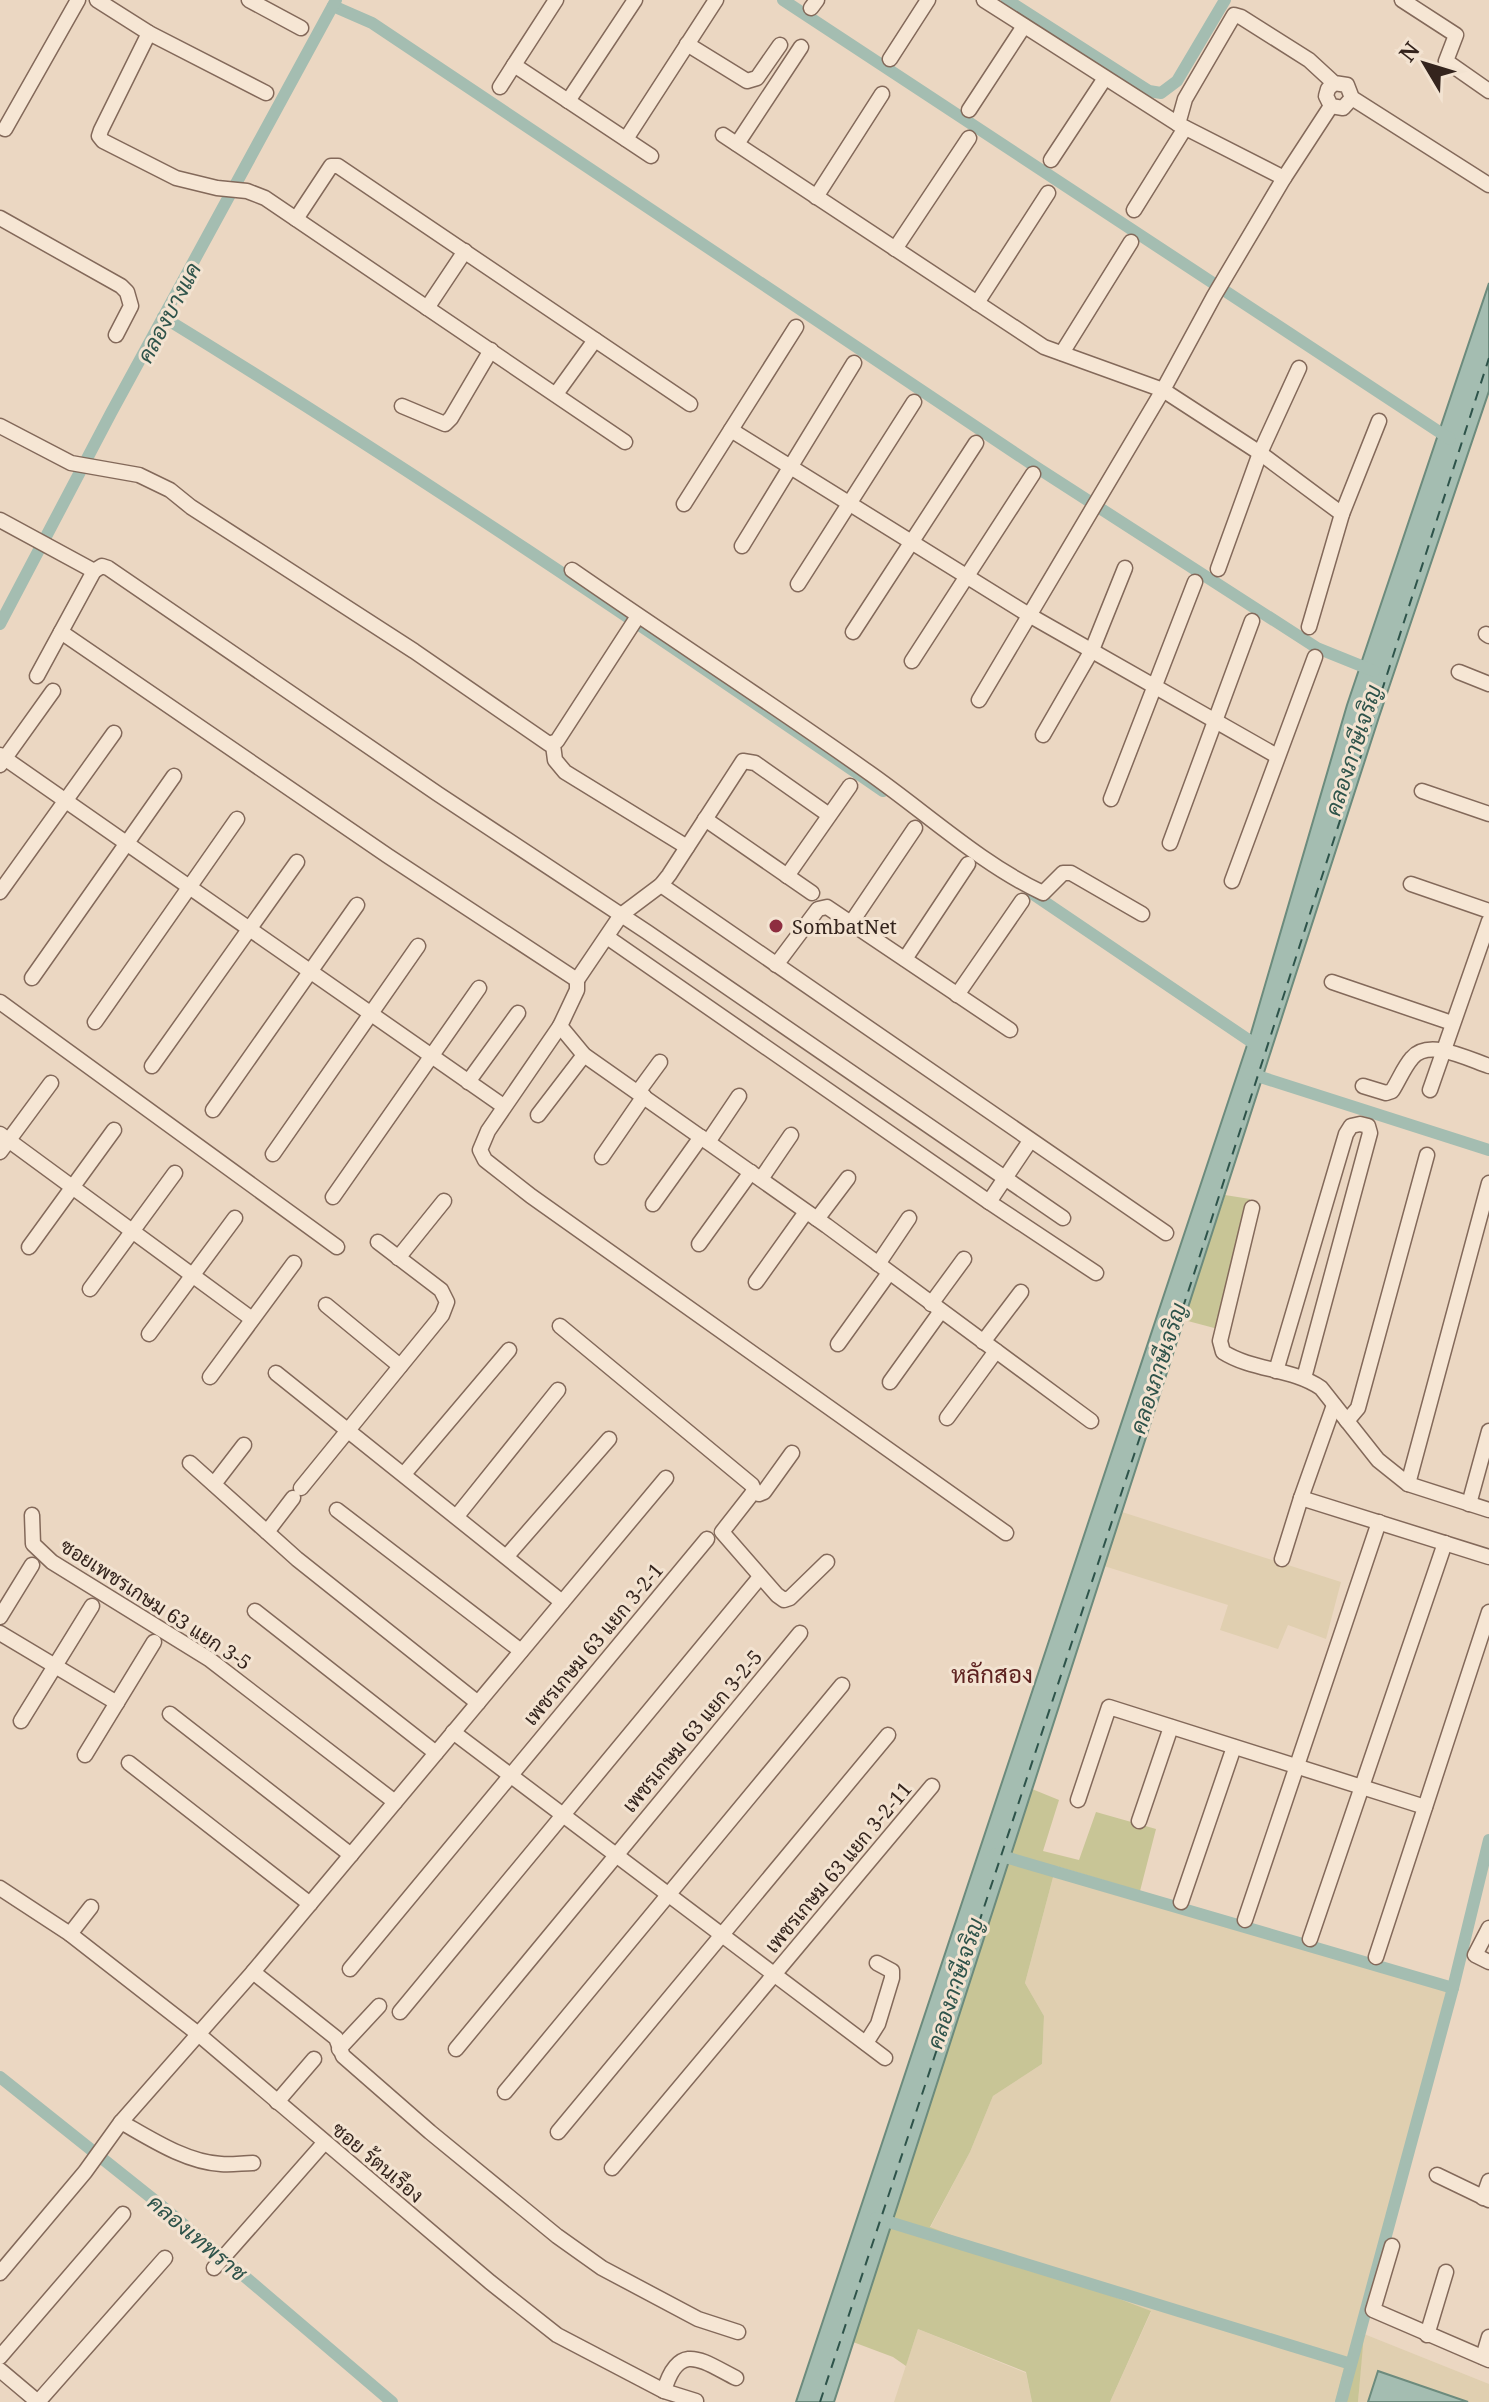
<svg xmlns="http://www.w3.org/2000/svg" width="1489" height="2402" viewBox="0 0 1489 2402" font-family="'Noto Serif',Sarabun,serif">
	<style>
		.farmland { fill: #e0cfb0 }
		.green { fill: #c8c596 }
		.water { fill: #a4bdb1; stroke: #6c8b7d; stroke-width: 2 }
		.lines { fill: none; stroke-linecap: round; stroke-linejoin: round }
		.canal { stroke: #a4bdb1; stroke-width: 12 }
		.ferry { stroke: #2e534a; stroke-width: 2; stroke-dasharray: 10 8; stroke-linecap: butt }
		.minor-casing { stroke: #83695a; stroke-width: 17 }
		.minor { stroke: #f6e6d4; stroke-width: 14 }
		.poi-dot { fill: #8e2e40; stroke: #f3e3d1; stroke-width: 3 }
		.labels { text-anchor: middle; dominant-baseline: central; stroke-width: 6; stroke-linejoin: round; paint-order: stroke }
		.poi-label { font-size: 20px; fill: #34241d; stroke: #f3e3d1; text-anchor: start }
		.street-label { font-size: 20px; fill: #34241d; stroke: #f3e3d1 }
		.water-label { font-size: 22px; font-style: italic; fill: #2e534a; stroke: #f3e3d1 }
		.quarter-label { font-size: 24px; fill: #5e2220; stroke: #f3e3d1 }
	</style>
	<rect width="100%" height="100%" fill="#ebd7c2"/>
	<g class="farmland">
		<polygon points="1122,1512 1341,1582 1326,1639 1288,1625 1278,1649 1220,1630 1228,1605 1104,1566"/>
		<polygon points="1056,1866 1450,1982 1364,2334 1489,2384 1489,2402 1468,2402 1378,2371 1368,2402 1358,2402 1363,2336 1344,2367 1335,2402 1110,2402 1151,2312 930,2228 970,2152 993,2096 1042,2064 1044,2016 1025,1983"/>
		<polygon points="918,2329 1026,2373 1032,2402 894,2402"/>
	</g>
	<g class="green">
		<polygon points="1225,1195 1250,1199 1218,1329 1184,1320"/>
		<polygon points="1032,1789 1059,1800 1043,1851 1079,1860 1096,1812 1156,1829 1140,1891 1056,1866 1025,1983 1044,2016 1042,2064 993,2096 970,2152 930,2227 1151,2311 1110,2402 1032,2402 1026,2372 918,2329 906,2366 893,2357 853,2342"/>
		<polygon points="1364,2334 1358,2402 1335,2402 1344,2367"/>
	</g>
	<g class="water">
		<polygon points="1489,283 1489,391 1379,717 834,2402 796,2402 1251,1033 1347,705"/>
		<polygon points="1378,2371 1468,2402 1368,2402"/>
	</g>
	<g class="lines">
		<g class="canal">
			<polyline points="783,0 1450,439"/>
			<polyline points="1007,0 1149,91 1161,93 1177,81 1225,0"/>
			<polyline points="333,6 372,23 1036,467 1317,648 1374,671"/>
			<path d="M 163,317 C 408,467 646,628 883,791"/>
			<polyline points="0,624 111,413 336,0"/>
			<polyline points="1030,892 1256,1045"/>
			<polyline points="1248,1073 1489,1150"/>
			<polyline points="995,1854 1453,1988"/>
			<polyline points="0,2077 163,2207 392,2402"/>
			<polyline points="876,2218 1351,2364"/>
			<polyline points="1341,2402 1453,1988 1489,1840"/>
		</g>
		<polyline class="ferry" points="820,2402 1192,1280 1489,358"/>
		<defs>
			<g id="minor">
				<polyline points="97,0 149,33 266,93"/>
				<polyline points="249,0 301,28"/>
				<polyline points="556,0 514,65 651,156"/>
				<polyline points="984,0 1178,124 1284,178"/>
				<polyline points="1402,0 1456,35 1446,61 1489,91"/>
				<polyline points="811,8 817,0"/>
				<polyline points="149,33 101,130 99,136 103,141 176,178 217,188 247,191 265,198 625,442"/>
				<polyline points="687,44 747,81 757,78 780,45"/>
				<polyline points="890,59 928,0"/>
				<polyline points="1334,83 1328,89 1326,96 1331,106 1343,108 1352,98"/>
				<polyline points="500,87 514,65"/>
				<polyline points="568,101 635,0"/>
				<polyline points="969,110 1024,26"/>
				<polyline points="1178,124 1185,99 1234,15 1241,17 1309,60 1334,83 1347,85 1352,98 1489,185"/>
				<polyline points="5,129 78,0"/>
				<polyline points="723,135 1044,347 1163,390 1260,453 1342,514"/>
				<polyline points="626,139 716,0"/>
				<polyline points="737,144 801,47"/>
				<polyline points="1051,160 1105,78"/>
				<polyline points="816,197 882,94"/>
				<polyline points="1134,210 1185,128"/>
				<polyline points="0,218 121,286 127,292 131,306 116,335"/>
				<polyline points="296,219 331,166 338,166 690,404"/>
				<polyline points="895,249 969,138"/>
				<polyline points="977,303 1048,193"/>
				<polyline points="427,308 465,251"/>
				<polyline points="1062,353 1131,242"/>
				<polyline points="556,394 595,340"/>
				<polyline points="402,406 445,424 451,418 491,350"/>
				<polyline points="0,426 71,463 139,475 170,490 191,507 414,651 549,744 557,741 638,616"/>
				<polyline points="731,430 1029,615 1277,756"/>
				<polyline points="684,504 796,327"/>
				<polyline points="0,520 94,571 102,566 108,568 438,794 647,932 1063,1218"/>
				<polyline points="742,546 854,363"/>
				<polyline points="1218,569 1260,453 1299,368"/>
				<path d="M 572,570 C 670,638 771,703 868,772 C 924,811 981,864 1043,893 L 1063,873 L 1071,873 L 1142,914"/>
				<polyline points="798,584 914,402"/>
				<polyline points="1309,627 1342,514 1379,421"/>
				<polyline points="61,632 388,856 577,980 621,915 661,885 669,875 743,761 755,763 829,815"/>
				<polyline points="853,632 976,443"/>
				<polyline points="1486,634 1489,636"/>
				<polyline points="912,661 1033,474"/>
				<polyline points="1459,672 1489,684"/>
				<polyline points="37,676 94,571"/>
				<polyline points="979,700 1163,390 1214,296 1284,178 1331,106"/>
				<polyline points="1043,735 1092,650 1125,568"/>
				<polyline points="553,745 555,760 565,772 687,847"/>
				<polyline points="0,755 499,1103"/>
				<polyline points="0,765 53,691"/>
				<polyline points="1422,791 1489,814"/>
				<polyline points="1111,799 1195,582"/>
				<polyline points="705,819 812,893"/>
				<polyline points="1170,843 1252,621"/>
				<polyline points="787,876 850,786"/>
				<polyline points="1232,881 1315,657"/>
				<polyline points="1411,884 1489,911"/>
				<polyline points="661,885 1166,1233"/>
				<polyline points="0,892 114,733"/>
				<polyline points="851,923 915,828"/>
				<polyline points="607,937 989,1202"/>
				<polyline points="905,959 968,864"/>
				<polyline points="776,965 818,909 827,907 1010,1030"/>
				<polyline points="32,978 174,776"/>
				<polyline points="577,980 577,990 560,1026 584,1055 827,1226 1091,1421"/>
				<polyline points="1332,982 1452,1023"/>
				<polyline points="957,995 1022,901"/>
				<polyline points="0,1002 337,1247"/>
				<polyline points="95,1022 237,819"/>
				<polyline points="560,1026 488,1131 480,1150 485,1160 531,1196 1006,1533"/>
				<polyline points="152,1066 297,862"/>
				<polyline points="468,1082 518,1013"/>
				<path d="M 1363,1086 L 1386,1093 L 1392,1091 C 1399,1080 1404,1067 1412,1058 C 1429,1038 1468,1059 1489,1066"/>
				<polyline points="1430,1090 1489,921"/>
				<polyline points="638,1092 660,1062"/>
				<polyline points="213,1110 357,905"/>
				<polyline points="538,1115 584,1055"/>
				<polyline points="0,1134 252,1319"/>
				<polyline points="1030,1141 989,1202 1096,1273"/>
				<polyline points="708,1142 739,1096"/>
				<polyline points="0,1152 51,1083"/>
				<polyline points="273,1154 418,946"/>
				<polyline points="602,1157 644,1096"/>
				<polyline points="761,1179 791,1135"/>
				<polyline points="333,1197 479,988"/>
				<polyline points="653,1204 701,1137"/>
				<path d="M 1252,1208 L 1220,1341 L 1223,1352 C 1253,1371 1292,1368 1321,1388 L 1378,1460 L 1408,1484 L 1489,1510"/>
				<polyline points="817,1219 848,1178"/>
				<polyline points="699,1244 751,1172"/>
				<polyline points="29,1247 114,1130"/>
				<polyline points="398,1258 444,1201"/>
				<polyline points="878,1264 909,1218"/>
				<polyline points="756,1282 806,1212"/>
				<polyline points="90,1289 175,1173"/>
				<polyline points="931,1304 964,1259"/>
				<polyline points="326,1305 400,1366"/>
				<polyline points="560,1326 752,1485 754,1490 751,1495 722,1532 777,1595 784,1600 790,1598 827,1562"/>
				<polyline points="149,1334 235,1218"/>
				<polyline points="983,1342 1021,1292"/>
				<polyline points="838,1344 889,1273"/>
				<polyline points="1276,1371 1346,1134 1351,1126 1360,1124 1368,1126 1370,1133 1304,1378"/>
				<polyline points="276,1373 562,1602"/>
				<polyline points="210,1377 294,1263"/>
				<polyline points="890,1382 941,1311"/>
				<polyline points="1334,1405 1301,1498 1489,1557"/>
				<polyline points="947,1418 996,1351"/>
				<polyline points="1347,1421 1358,1408 1427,1155"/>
				<polyline points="190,1463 297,1559 478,1703"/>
				<polyline points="404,1474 509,1350"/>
				<polyline points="214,1484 244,1445"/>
				<polyline points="1408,1484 1489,1183"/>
				<polyline points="301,1488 442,1315 447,1302 441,1290 378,1242"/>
				<polyline points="754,1490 759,1494 764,1492 792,1453"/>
				<polyline points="1469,1504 1489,1431"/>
				<polyline points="337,1510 521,1651"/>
				<polyline points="32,1515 33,1544 52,1562 209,1659 395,1802"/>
				<polyline points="457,1516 558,1390"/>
				<polyline points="267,1532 293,1498"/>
				<polyline points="507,1556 609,1439"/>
				<polyline points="1282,1559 1301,1498"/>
				<polyline points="255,1611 436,1753"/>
				<polyline points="0,1617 32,1565"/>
				<polyline points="0,1633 117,1703"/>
				<polyline points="170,1714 351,1855"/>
				<polyline points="21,1721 92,1606"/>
				<polyline points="453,1732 885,2058"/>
				<polyline points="85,1755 154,1642"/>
				<polyline points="129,1763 310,1904"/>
				<polyline points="1078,1800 1109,1707 1425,1807"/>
				<polyline points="1139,1821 1171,1727"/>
				<path d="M 0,1888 L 70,1934 L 197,2033 L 490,2282 L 557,2335 L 664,2391 C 679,2340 702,2361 736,2378"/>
				<polyline points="1181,1902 1234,1747"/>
				<polyline points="1245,1920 1379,1522"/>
				<polyline points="1489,1928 1475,1955 1489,1962"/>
				<polyline points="70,1934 91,1907"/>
				<polyline points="1310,1939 1445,1543"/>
				<polyline points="1376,1957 1489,1612"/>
				<polyline points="350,1969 707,1539"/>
				<polyline points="253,1972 336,2038 343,2056 430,2132 557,2236 602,2268 698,2319 738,2332"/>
				<polyline points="400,2012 760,1577"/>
				<polyline points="866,2043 878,2024 892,1978 892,1971 877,1963"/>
				<polyline points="339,2049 379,2006"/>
				<polyline points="456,2049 800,1633"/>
				<polyline points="505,2092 842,1685"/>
				<polyline points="277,2102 314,2059"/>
				<path d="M 121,2122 C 151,2139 186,2162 221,2164 C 232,2165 243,2163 253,2163"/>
				<polyline points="558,2132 888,1735"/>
				<polyline points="612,2168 932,1786"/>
				<polyline points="1437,2175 1489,2200"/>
				<polyline points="1483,2198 1489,2181"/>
				<polyline points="1392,2246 1373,2310 1489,2360"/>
				<polyline points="214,2268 324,2143"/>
				<polyline points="0,2273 85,2172 121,2122 253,1972 666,1478"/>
				<polyline points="1427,2335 1446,2272"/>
				<polyline points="0,2357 123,2214"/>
				<polyline points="1483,2357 1489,2337"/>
				<polyline points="0,2370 38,2402"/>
				<polyline points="664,2391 696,2401"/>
				<polyline points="38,2402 165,2258"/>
			</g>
		</defs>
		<use href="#minor" class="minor-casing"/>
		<use href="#minor" class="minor"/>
	</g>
	<circle class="poi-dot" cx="776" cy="926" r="8"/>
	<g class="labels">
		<g class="poi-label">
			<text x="792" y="926">SombatNet</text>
		</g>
		<g class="street-label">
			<text transform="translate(156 1604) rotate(33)">ซอยเพชรเกษม 63 แยก 3-5</text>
			<text transform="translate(593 1644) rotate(-50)">เพชรเกษม 63 แยก 3-2-1</text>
			<text transform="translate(692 1731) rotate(-50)">เพชรเกษม 63 แยก 3-2-5</text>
			<text transform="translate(838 1867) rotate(-50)">เพชรเกษม 63 แยก 3-2-11</text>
			<text transform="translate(378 2162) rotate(40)">ซอย ร้ตนเรึอง</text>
		</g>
		<g class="water-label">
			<text transform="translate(168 312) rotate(-62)">คลองบางแค</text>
			<text transform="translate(1352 750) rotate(-72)">คลองภาษีเจริญ</text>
			<text transform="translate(1157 1368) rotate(-72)">คลองภาษีเจริญ</text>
			<text transform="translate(954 1983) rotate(-72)">คลองภาษีเจริญ</text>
			<text transform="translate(198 2237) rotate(40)">คลองเทพราช</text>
		</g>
		<g class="quarter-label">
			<text x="992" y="1673">หลักสอง</text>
		</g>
	</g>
	<g transform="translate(1425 64) rotate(308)" stroke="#f3e3d1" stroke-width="6" paint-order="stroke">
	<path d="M0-6L14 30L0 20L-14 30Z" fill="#34241d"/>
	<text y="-12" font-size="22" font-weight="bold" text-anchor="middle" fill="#34241d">N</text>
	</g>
</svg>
